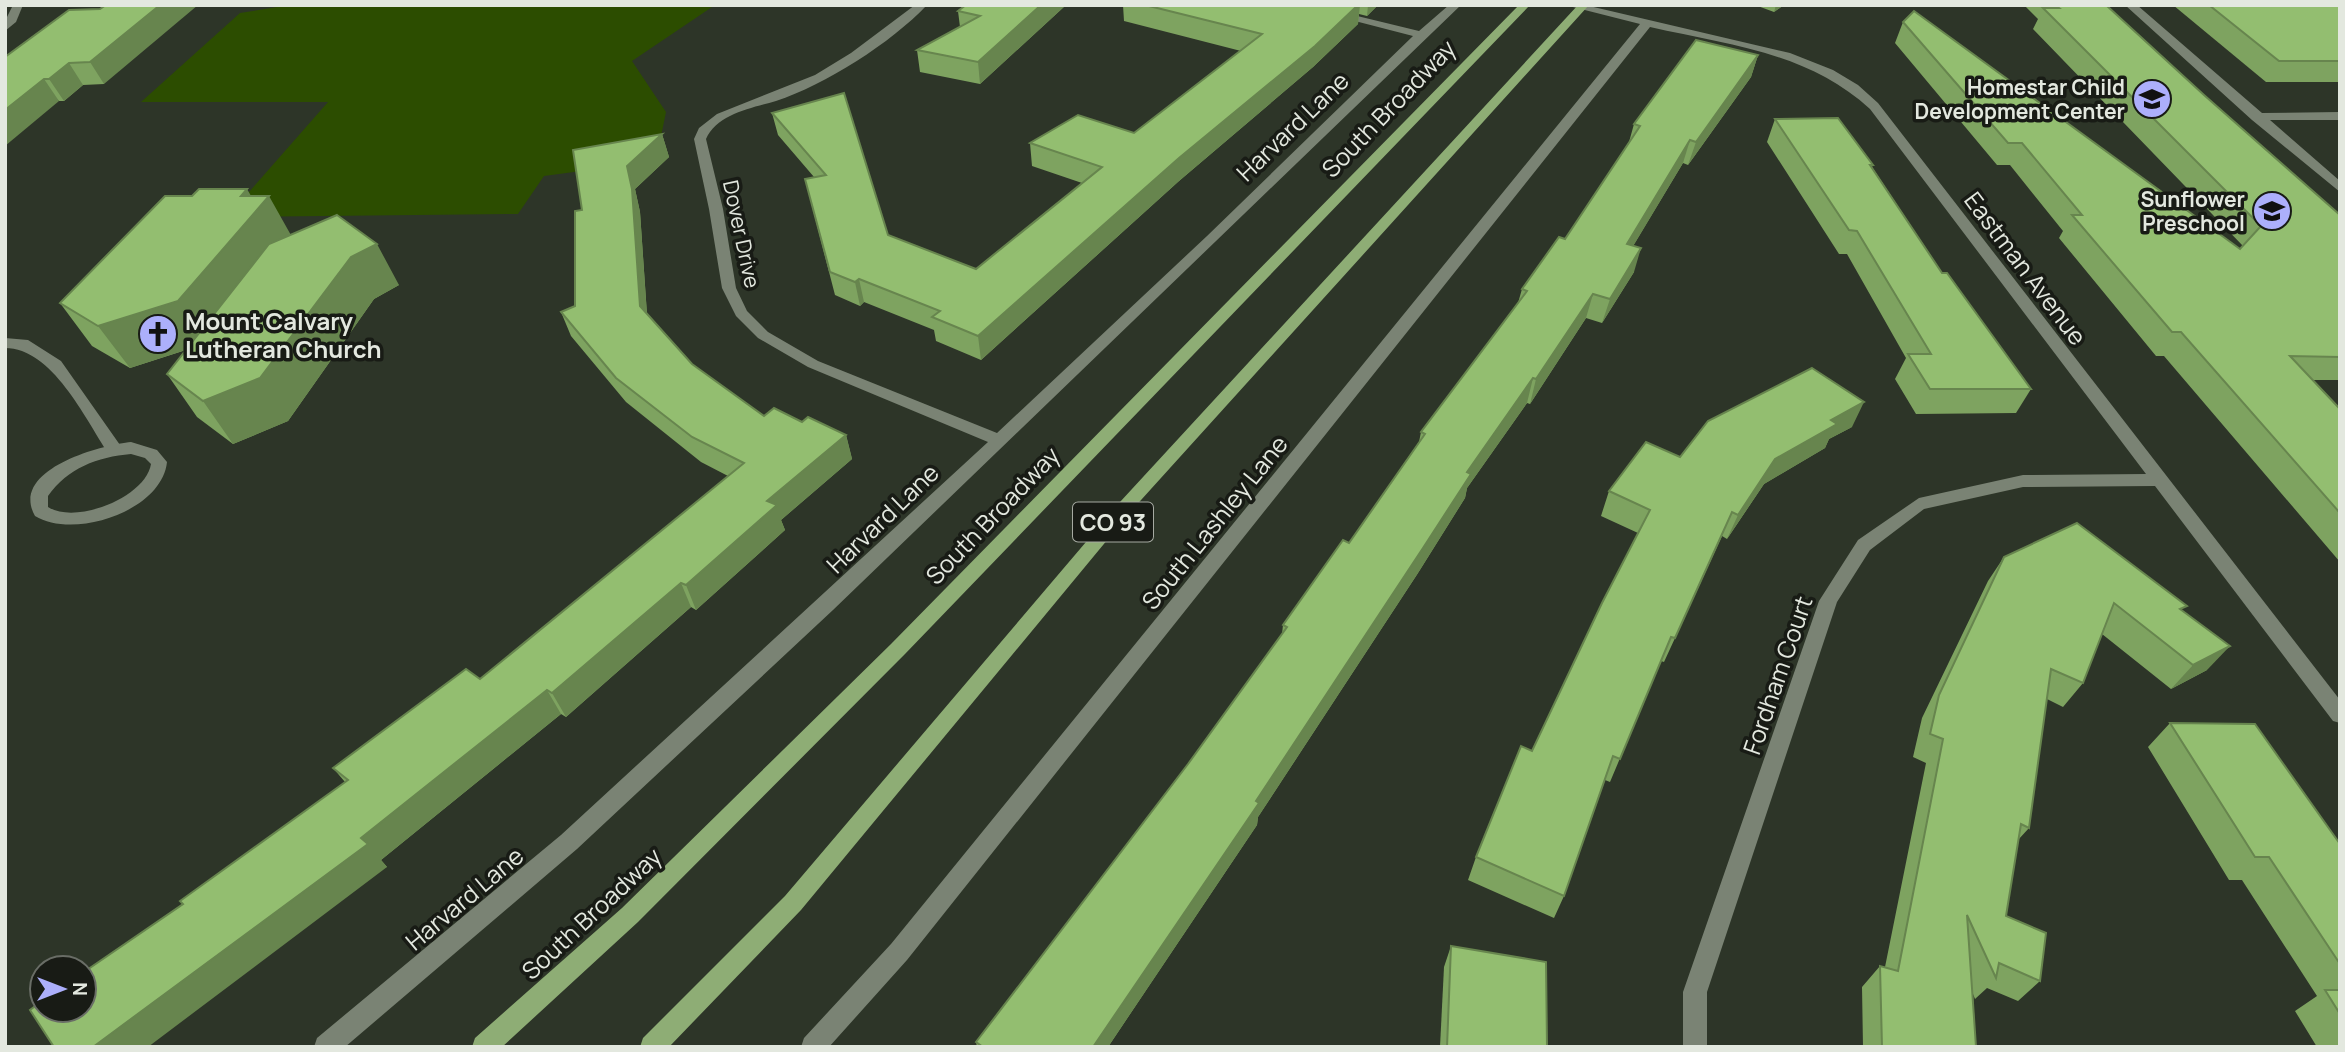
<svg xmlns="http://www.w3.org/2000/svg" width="2345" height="1052" viewBox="0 0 2345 1052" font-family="Manrope,sans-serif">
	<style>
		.green { fill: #2c4d00 }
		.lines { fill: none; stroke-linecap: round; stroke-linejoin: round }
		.service { fill: #7a8374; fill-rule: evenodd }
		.minor { fill: #7a8374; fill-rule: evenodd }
		.primary { fill: #8ead75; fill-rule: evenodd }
		.wall { fill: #7ea360 }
		.shaded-wall { fill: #67854e }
		.building { fill: #93be70; stroke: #67854e; stroke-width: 2 }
		.labels { text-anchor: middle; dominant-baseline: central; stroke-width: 7; stroke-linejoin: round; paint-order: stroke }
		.far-poi-label { font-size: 21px; font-weight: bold; fill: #e3e8df; stroke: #181b15; text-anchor: end }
		.far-street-label { font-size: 21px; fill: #e3e8df; stroke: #181b15 }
		.shield { fill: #181b15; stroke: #a6aaa2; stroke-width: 2 }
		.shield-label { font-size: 23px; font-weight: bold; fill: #e3e8df }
		.street-label { font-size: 24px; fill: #e3e8df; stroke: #181b15 }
		.poi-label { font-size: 24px; font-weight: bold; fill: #e3e8df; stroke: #181b15; text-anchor: start }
	</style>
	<rect width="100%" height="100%" fill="#2d3528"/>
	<polygon class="green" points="289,5 715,5 632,61 666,112 656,161 544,176 518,214 227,217 328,102 141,102 240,13"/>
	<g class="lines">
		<path class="service" d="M 131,442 L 157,450 L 167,462 C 162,511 74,540 35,516 C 9,470 100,445 131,442 ZM 131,454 L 145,458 L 151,464 C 146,497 76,525 48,507 L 48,496 C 68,468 97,457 131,454 Z"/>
		<g class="minor">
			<polygon points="13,5 23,5 16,22 5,31 5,21"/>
			<path d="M 915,5 L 927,5 C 891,43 825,85 776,101 C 752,108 717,114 706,139 L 723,209 L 736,288 L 747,311 L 768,332 L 818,361 L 997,433 L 1207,236 L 1413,36 L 1293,5 L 1312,5 L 1419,31 L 1449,5 L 1461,5 L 833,610 L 577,849 L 345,1047 L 314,1047 L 317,1038 L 561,835 L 988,442 L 808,367 L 758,338 L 736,316 L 722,288 L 709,209 L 694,139 L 699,128 L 717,114 L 815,75 L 851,53 Z"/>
			<path d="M 1565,5 L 1585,5 L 1790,53 L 1833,70 L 1858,85 L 1878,103 L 2340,700 L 2340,723 L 2333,721 L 2155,486 L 2023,487 L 1924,509 L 1870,550 L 1837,602 L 1707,992 L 1707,1047 L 1683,1047 L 1683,992 L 1819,601 L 1858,540 L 1919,498 L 2023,475 L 2146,474 L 1870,109 C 1808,52 1729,45 1650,27 L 907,960 L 829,1047 L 801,1047 L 804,1038 L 891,944 L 1640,24 Z"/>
			<polygon points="2125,5 2137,5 2262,113 2340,112 2340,120 2270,120 2340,181 2340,192 2252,120"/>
			<path d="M 5,338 L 28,340 L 61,361 L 120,445 L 122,449 L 120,453 L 108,453 C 85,418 52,348 5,348 Z"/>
		</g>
		<g class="primary">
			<polygon points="1519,5 1530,5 905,654 638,922 502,1047 472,1047 475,1038 622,908 891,644"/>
			<polygon points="1578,5 1589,5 1132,510 801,910 669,1047 640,1047 643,1038 785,896 1120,502"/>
		</g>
	</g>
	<g class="wall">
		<polygon points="966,5 1066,5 980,84 920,72 917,50 960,27 958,11"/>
		<polygon points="1123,5 1378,5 1367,16 1359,14 1358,24 1313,67 1179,181 981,360 936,341 934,330 864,302 860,306 835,295 805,179 814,177 778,135 772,113 888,235 976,269 1082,183 1032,166 1030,143 1134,133 1241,51 1124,21"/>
		<polygon points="1755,5 1784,5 1774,12"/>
		<polygon points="2024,5 2106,5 2204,95 2340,215 2340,380 2313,380 2340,409 2340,562 2164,356 2156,356 2059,238 2063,231 2010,165 1997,165 1895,43 1903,22 2240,249 2243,246 2033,29 2038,19"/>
		<polygon points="2173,5 2340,5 2340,82 2266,82"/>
		<polygon points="100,9 104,84 83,85 64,101 59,101 5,57"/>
		<polygon points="1758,55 1751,77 1688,165 1683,163 1633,246 1634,272 1602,323 1586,318 1530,404 1527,403 1467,488 1465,498 1418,573 1258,817 1257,825 1108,1047 977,1047 976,1042 1188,764 1282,634 1283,625 1349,543 1419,442 1421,432 1518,303 1522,289 1565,239 1629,142 1634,124"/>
		<polygon points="1775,119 1873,165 1872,167 1942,273 2031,389 2016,413 1916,414 1895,379 1906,358 1847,254 1839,254 1767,142"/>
		<polygon points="662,134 669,157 635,189 640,212 647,314 692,364 764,416 802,422 846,435 852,459 781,520 785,530 696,610 691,607 566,717 561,714 381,860 387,867 183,904 345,782 333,768 480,679 728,476 701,462 626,402 571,336 561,312 575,306 582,210"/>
		<polygon points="251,196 291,235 399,285 374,299 288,421 233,444 197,417 167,374 186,350 130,368 92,346 60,303"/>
		<polygon points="1852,427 1829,439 1825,448 1764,484 1727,539 1722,536 1664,662 1661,661 1610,782 1605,780 1564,896 1554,918 1468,880 1476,857 1532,751 1638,533 1601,516 1609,491 1680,457"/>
		<polygon points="2004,557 2183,611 2207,670 2171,689 2102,634 2083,683 2063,707 2047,699 2029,828 2018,840 2006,916 2040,981 2018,1001 1987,988 1975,999 1973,994 1976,1047 1863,1047 1862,987 1880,966 1885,967 1926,763 1913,757 1922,718 1988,581"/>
		<polygon points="2170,723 2340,844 2340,1047 2317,1047 2295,1011 2317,996 2242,880 2229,880 2148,747"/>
		<polygon points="1451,946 1547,1047 1440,1047 1444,967"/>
	</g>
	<g class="shaded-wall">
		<polygon points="160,5 198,5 104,84 90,62"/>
		<polygon points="1041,5 1066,5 980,84 978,62"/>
		<polygon points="1358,5 1360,5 1358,24 1313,67 1179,181 981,360 978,336 1179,158"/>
		<polygon points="1368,5 1378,5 1367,16"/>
		<polygon points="1776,5 1784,5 1774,12"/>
		<polygon points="1758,55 1751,77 1688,165 1696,142"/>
		<polygon points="69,63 83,85 64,101 49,79"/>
		<polygon points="44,79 59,101 5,146 5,110"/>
		<polygon points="662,134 669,157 635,189 640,212 648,330 640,306 627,166"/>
		<polygon points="1690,140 1683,163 1620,268 1627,244"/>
		<polygon points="247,189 258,208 269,196 292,237 207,343 130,368 98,326 241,196"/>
		<polygon points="377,244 399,285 374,299 288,421 233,444 203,401 351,257"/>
		<polygon points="1641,248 1634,272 1602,323 1610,299"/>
		<polygon points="859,279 864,302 860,306 855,282"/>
		<polygon points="1593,294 1586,318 1530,404 1536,379"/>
		<polygon points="1533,378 1527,403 1467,488 1465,498 1418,573 1258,817 1257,825 1108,1047 1093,1047 1256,801 1467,472"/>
		<polygon points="1864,402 1852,427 1829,439 1825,448 1764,484 1727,539 1738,515 1775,459 1831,420"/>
		<polygon points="846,435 852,459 781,520 785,530 696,610 686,585 767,501"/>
		<polygon points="681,583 691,607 566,717 552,693"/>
		<polygon points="2230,646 2207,670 2171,689 2193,665"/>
		<polygon points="547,690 561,714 381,860 387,867 148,1047 93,1047 361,838"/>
	</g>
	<g class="building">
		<polygon points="106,5 160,5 90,62 69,63 49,79 44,79 5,110 5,57 69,10 100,9"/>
		<polygon points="966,5 1041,5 978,62 917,50 980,16 958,11"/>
		<polygon points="1145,5 1358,5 1315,46 1179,158 978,336 932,317 940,311 859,279 855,282 830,272 805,179 826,175 772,113 844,93 888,235 976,269 1102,167 1030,143 1078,115 1134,133 1262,34"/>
		<polygon points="2055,5 2106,5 2204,95 2340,215 2340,357 2290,356 2340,409 2340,513 2181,332 2172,332 2072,215 2082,215 2022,143 2008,143 1903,22 1914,11 2240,249 2261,226 2043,8 2059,8"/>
		<polygon points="2209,5 2340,5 2340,61 2279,61"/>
		<polygon points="1696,40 1758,55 1696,142 1690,140 1627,244 1641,248 1610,299 1593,294 1536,379 1533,378 1467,472 1471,474 1423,548 1256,801 1259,803 1093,1047 983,1047 976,1042 1188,764 1287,627 1283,625 1343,540 1349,543 1425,434 1421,432 1527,291 1522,289 1559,237 1565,239 1640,126 1634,124"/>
		<polygon points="1838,118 1873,165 1870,165 1942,273 1947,273 2031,389 1930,389 1908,354 1931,354 1857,231 1849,230 1775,119"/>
		<polygon points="662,134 627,166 632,189 640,306 692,364 764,416 774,408 802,422 808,417 846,435 767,501 777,505 686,585 681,583 552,693 547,690 361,838 368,844 93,1047 54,1047 30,1010 42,1001 42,1010 84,1010 84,972 183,904 180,901 348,780 333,768 466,669 480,679 744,463 692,437 616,378 561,312 575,306 575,211 582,210 573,150"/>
		<polygon points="199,189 247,189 241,196 269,196 178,301 98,326 60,303 165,196 192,196"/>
		<polygon points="337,215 377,244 351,257 260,378 203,401 167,374 269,244"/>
		<polygon points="1812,368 1864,402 1831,420 1837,424 1775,459 1738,515 1732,512 1675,638 1671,637 1620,759 1613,756 1564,896 1476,857 1521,746 1532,751 1602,603 1650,510 1609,491 1646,442 1680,457 1708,421"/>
		<polygon points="2077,523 2187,606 2180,609 2230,646 2193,665 2114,603 2083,683 2051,669 2029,828 2021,824 2006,916 2046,933 2040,981 1999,963 1996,978 1967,915 1976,1047 1882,1047 1880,966 1898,971 1943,739 1930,734 1939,695 2004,557"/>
		<polygon points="2170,723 2255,724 2340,844 2340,964 2269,857 2255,857"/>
		<polygon points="1451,946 1546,962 1547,1047 1447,1047"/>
		<polygon points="2325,990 2340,990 2340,1014"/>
	</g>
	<defs>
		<symbol id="school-disc" viewBox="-11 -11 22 22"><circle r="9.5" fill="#acaffb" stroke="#181b15"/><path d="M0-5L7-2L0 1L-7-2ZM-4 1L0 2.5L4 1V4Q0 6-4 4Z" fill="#111"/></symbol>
		<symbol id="church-disc" viewBox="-11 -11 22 22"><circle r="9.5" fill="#acaffb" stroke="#181b15"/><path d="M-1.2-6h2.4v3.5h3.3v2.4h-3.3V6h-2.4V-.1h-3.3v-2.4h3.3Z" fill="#111"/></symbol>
	</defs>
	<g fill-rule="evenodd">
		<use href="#school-disc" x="2130" y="77" width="44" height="44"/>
		<use href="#school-disc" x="2250" y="189" width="44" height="44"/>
		<use href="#church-disc" x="136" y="312" width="44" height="44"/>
	</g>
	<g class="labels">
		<g class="far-poi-label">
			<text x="2125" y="87">Homestar Child<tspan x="2125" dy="24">Development Center</tspan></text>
			<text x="2245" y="199">Sunflower<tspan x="2245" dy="24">Preschool</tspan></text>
		</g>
		<g class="far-street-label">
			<text transform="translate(742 234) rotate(78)">Dover Drive</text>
		</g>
		<rect class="shield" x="1073" y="502.5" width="80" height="39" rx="5"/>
		<g class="shield-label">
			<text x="1113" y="522">CO 93</text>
		</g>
		<g class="street-label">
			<text transform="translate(1388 108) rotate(-46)">South Broadway</text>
			<text transform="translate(1292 126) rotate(-44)">Harvard Lane</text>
			<text transform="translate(2026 268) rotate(53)">Eastman Avenue</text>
			<text transform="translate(992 515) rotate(-46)">South Broadway</text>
			<text transform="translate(882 518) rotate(-44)">Harvard Lane</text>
			<text transform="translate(1214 522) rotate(-51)">South Lashley Lane</text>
			<text transform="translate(1777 675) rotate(-71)">Fordham Court</text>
			<text transform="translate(464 898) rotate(-40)">Harvard Lane</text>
			<text transform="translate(591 913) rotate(-43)">South Broadway</text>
		</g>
		<g class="poi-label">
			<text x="185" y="320">Mount Calvary<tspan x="185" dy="28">Lutheran Church</tspan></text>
		</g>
	</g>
	<rect width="2345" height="1052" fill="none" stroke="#e3e8df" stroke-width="14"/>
	<g transform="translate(63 989) rotate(90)"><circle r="33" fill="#181b15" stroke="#696d66" stroke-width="2"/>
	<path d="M0-5L12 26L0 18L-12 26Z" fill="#acaffb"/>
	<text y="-10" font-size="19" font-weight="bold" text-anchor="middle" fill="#e3e8df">N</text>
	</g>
</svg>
